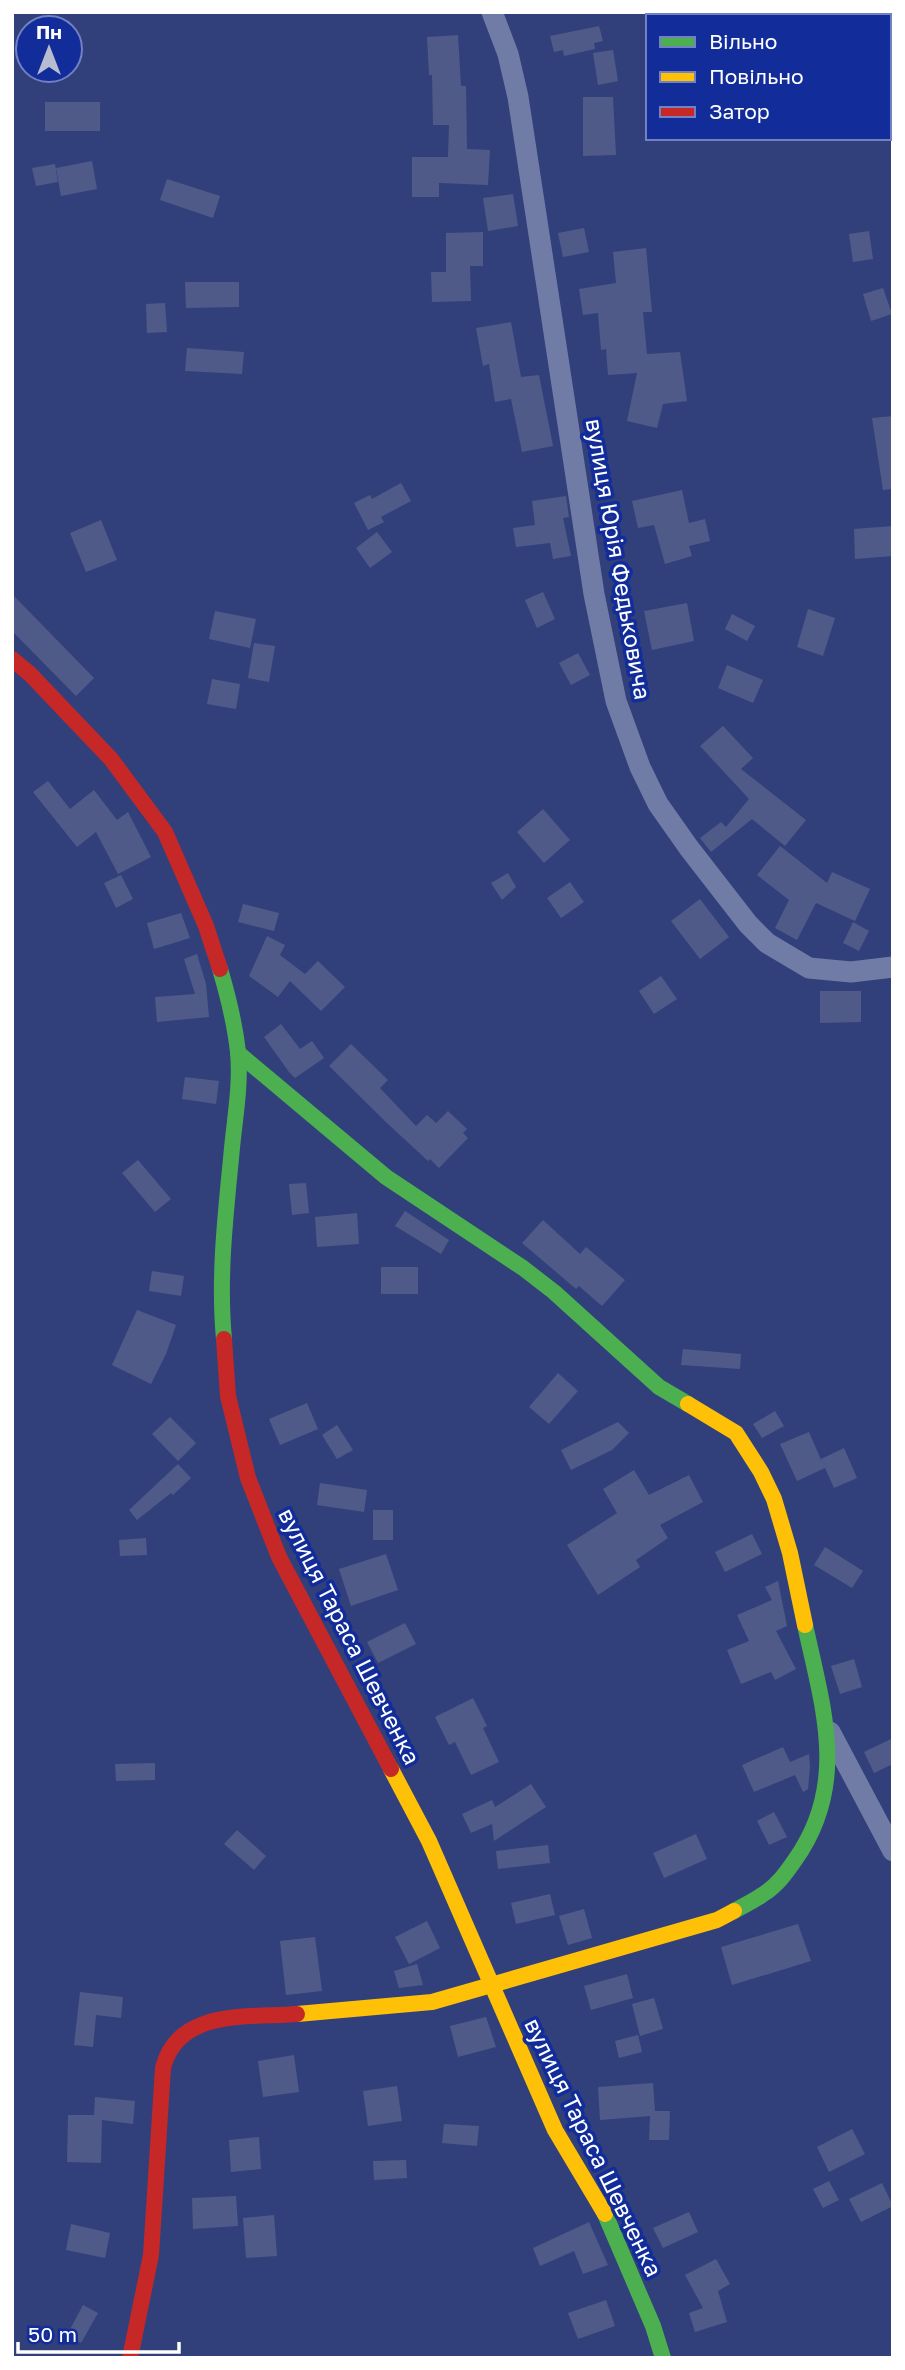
<svg xmlns="http://www.w3.org/2000/svg" width="905" height="2370" viewBox="0 0 905 2370" font-family="'Golos Text',sans-serif">
	<style>
		.building { fill: #4f5a89 }
		.lines { fill: none; stroke-linecap: round; stroke-linejoin: round }
		.street { stroke: #717ca6; stroke-width: 21 }
		.fast { stroke: #4caf50; stroke-width: 16 }
		.slow { stroke: #ffc107; stroke-width: 16 }
		.jam { stroke: #c62828; stroke-width: 16 }
		.labels { text-anchor: middle; dominant-baseline: central; stroke-width: 7; stroke-linejoin: round; paint-order: stroke }
		.street-label { font-size: 23px; fill: #fff; stroke: #122d9a }
	</style>
	<rect width="100%" height="100%" fill="#31407b"/>
	<g class="building">
		<polygon points="599,26 603,41 594,43 595,49 564,56 563,50 554,52 550,36"/>
		<polygon points="458,35 461,86 466,86 467,149 490,150 488,185 439,183 439,197 412,197 412,157 448,157 449,125 433,125 432,75 429,75 427,37"/>
		<polygon points="613,50 618,81 598,85 593,53"/>
		<polygon points="583,97 613,97 616,155 583,156"/>
		<rect x="45" y="102" width="55" height="29"/>
		<polygon points="92,161 97,189 61,196 56,168"/>
		<polygon points="55,164 58,182 36,186 32,168"/>
		<polygon points="167,179 220,196 213,218 160,200"/>
		<polygon points="513,194 518,226 488,231 483,198"/>
		<polygon points="584,228 589,252 563,257 558,233"/>
		<polygon points="869,231 873,259 853,262 849,234"/>
		<polygon points="483,232 483,266 470,266 471,301 432,302 431,272 446,272 446,233"/>
		<polygon points="646,248 652,312 643,312 647,354 680,352 687,401 663,404 657,428 627,421 637,373 608,375 606,349 601,350 598,313 583,315 579,289 616,283 613,252"/>
		<polygon points="185,282 239,282 239,307 186,308"/>
		<polygon points="883,288 892,314 871,321 863,294"/>
		<polygon points="165,303 167,332 147,333 146,304"/>
		<polygon points="511,322 521,377 539,375 553,446 522,452 511,399 495,402 489,364 483,366 476,328"/>
		<polygon points="187,348 244,352 242,374 185,371"/>
		<polygon points="893,416 893,489 883,490 872,418"/>
		<polygon points="401,483 411,501 381,517 384,522 368,530 354,503 370,495 372,499"/>
		<polygon points="682,490 689,523 705,519 710,541 689,546 692,556 665,564 654,525 638,528 632,501"/>
		<polygon points="566,496 569,517 563,518 571,556 553,559 550,543 516,547 513,528 535,525 532,501"/>
		<polygon points="101,520 117,560 86,572 70,533"/>
		<polygon points="893,526 893,556 855,559 854,529"/>
		<polygon points="377,532 392,552 370,568 356,548"/>
		<polygon points="543,592 555,619 537,628 525,600"/>
		<polygon points="12,594 94,678 76,696 12,631"/>
		<polygon points="687,603 694,641 652,650 644,611"/>
		<polygon points="808,609 835,618 823,656 797,647"/>
		<polygon points="215,611 256,619 250,648 209,639"/>
		<polygon points="732,614 755,626 747,641 725,629"/>
		<polygon points="254,643 275,646 269,682 248,678"/>
		<polygon points="578,653 590,675 571,685 559,663"/>
		<polygon points="727,665 763,680 753,703 718,688"/>
		<polygon points="212,679 240,684 236,709 207,704"/>
		<polygon points="723,726 753,758 741,769 806,820 785,846 752,819 711,852 700,838 721,822 726,827 749,799 700,746"/>
		<polygon points="48,781 70,809 94,790 117,820 128,812 151,857 118,874 96,832 77,847 33,792"/>
		<polygon points="543,809 570,840 544,863 517,832"/>
		<polygon points="780,846 827,883 832,872 870,889 855,921 816,903 797,940 775,928 789,900 757,875"/>
		<polygon points="508,873 516,887 502,900 491,883"/>
		<polygon points="121,875 133,899 116,908 104,883"/>
		<polygon points="570,882 584,902 561,918 547,898"/>
		<polygon points="700,899 729,937 700,959 671,921"/>
		<polygon points="243,904 279,913 274,931 238,922"/>
		<polygon points="181,913 190,938 154,949 147,923"/>
		<polygon points="853,922 869,931 859,951 843,943"/>
		<polygon points="267,936 285,945 280,955 305,974 318,961 345,987 321,1011 290,981 278,997 249,976"/>
		<polygon points="197,954 206,984 209,1017 157,1022 155,997 195,994 184,959"/>
		<polygon points="661,976 677,999 654,1014 639,991"/>
		<polygon points="820,991 861,991 861,1022 820,1023"/>
		<polygon points="281,1024 300,1049 312,1041 324,1058 295,1078 289,1072 264,1037"/>
		<polygon points="351,1044 388,1080 380,1088 416,1126 427,1115 436,1123 448,1111 467,1129 463,1133 468,1138 439,1168 430,1159 428,1161 388,1124 329,1066"/>
		<polygon points="185,1077 219,1081 216,1104 182,1099"/>
		<polygon points="138,1160 171,1199 155,1212 122,1173"/>
		<polygon points="306,1183 309,1213 292,1215 289,1184"/>
		<polygon points="405,1211 449,1240 441,1254 395,1226"/>
		<polygon points="357,1213 359,1244 317,1247 315,1217"/>
		<polygon points="543,1220 580,1254 586,1247 625,1280 602,1306 579,1286 576,1289 522,1243"/>
		<rect x="381" y="1267" width="37" height="27"/>
		<polygon points="152,1271 184,1276 181,1296 149,1291"/>
		<polygon points="137,1310 176,1325 166,1354 151,1384 112,1365"/>
		<polygon points="683,1349 741,1354 740,1369 681,1365"/>
		<polygon points="558,1373 578,1391 549,1424 529,1407"/>
		<polygon points="307,1403 318,1429 280,1445 269,1419"/>
		<polygon points="775,1411 784,1426 762,1438 753,1424"/>
		<polygon points="170,1417 196,1443 178,1461 152,1434"/>
		<polygon points="618,1422 629,1433 612,1450 571,1470 561,1450"/>
		<polygon points="337,1425 353,1450 337,1459 322,1435"/>
		<polygon points="809,1432 822,1462 821,1459 844,1448 857,1478 834,1488 825,1468 797,1481 780,1444"/>
		<polygon points="178,1464 191,1478 173,1495 171,1493 137,1520 129,1510"/>
		<polygon points="634,1470 649,1495 689,1475 703,1502 660,1525 668,1538 636,1560 640,1567 598,1595 567,1545 617,1513 603,1489"/>
		<polygon points="320,1483 367,1490 364,1512 317,1505"/>
		<rect x="373" y="1510" width="20" height="30"/>
		<polygon points="752,1534 762,1554 725,1572 715,1552"/>
		<polygon points="146,1538 147,1555 120,1556 119,1540"/>
		<polygon points="825,1547 863,1571 852,1588 814,1565"/>
		<polygon points="386,1554 398,1590 351,1606 339,1569"/>
		<polygon points="778,1581 787,1626 776,1631 796,1669 775,1680 771,1672 741,1684 727,1650 749,1641 737,1615 772,1600 765,1587"/>
		<polygon points="405,1623 416,1644 378,1663 367,1642"/>
		<polygon points="854,1659 862,1687 840,1694 831,1666"/>
		<polygon points="473,1698 487,1726 483,1728 499,1762 471,1775 455,1742 449,1745 435,1717"/>
		<polygon points="893,1738 893,1764 874,1773 864,1752"/>
		<polygon points="783,1747 790,1762 809,1754 810,1766 808,1789 803,1792 795,1775 754,1792 742,1765"/>
		<polygon points="155,1763 155,1780 116,1781 115,1764"/>
		<polygon points="531,1784 546,1807 494,1841 492,1824 471,1833 462,1814 492,1800 495,1807"/>
		<polygon points="774,1812 787,1837 769,1845 757,1821"/>
		<polygon points="237,1830 266,1856 254,1870 224,1844"/>
		<polygon points="696,1834 707,1859 664,1878 653,1853"/>
		<polygon points="548,1845 550,1863 498,1869 496,1851"/>
		<polygon points="550,1894 555,1915 516,1924 511,1903"/>
		<polygon points="584,1909 592,1938 568,1945 559,1916"/>
		<polygon points="427,1921 440,1948 409,1964 395,1937"/>
		<polygon points="798,1924 811,1961 732,1985 721,1947"/>
		<polygon points="315,1937 322,1991 286,1995 280,1941"/>
		<polygon points="417,1964 423,1985 399,1988 394,1971"/>
		<polygon points="627,1974 633,1998 591,2010 584,1986"/>
		<polygon points="80,1992 123,1997 121,2018 96,2015 93,2047 74,2045"/>
		<polygon points="654,1998 663,2029 640,2036 632,2004"/>
		<polygon points="486,2017 496,2047 458,2057 450,2026"/>
		<polygon points="638,2035 642,2052 619,2058 615,2041"/>
		<polygon points="294,2055 299,2092 263,2097 258,2061"/>
		<polygon points="653,2083 655,2111 670,2111 669,2140 649,2140 650,2116 600,2120 598,2087"/>
		<polygon points="397,2086 402,2121 368,2126 363,2091"/>
		<polygon points="95,2097 135,2101 133,2124 102,2120 101,2163 67,2162 68,2115 94,2115"/>
		<polygon points="444,2124 479,2126 477,2146 442,2143"/>
		<polygon points="852,2129 865,2154 829,2172 817,2147"/>
		<polygon points="259,2137 261,2169 231,2172 229,2140"/>
		<polygon points="406,2160 407,2178 374,2180 373,2161"/>
		<polygon points="829,2181 839,2200 823,2208 813,2189"/>
		<polygon points="882,2183 893,2206 861,2222 849,2199"/>
		<polygon points="236,2196 238,2226 193,2229 192,2198"/>
		<polygon points="689,2212 698,2232 663,2248 653,2228"/>
		<polygon points="274,2215 277,2256 246,2258 243,2218"/>
		<polygon points="589,2222 608,2265 583,2274 574,2251 540,2266 533,2248"/>
		<polygon points="71,2224 110,2233 105,2258 66,2250"/>
		<polygon points="716,2259 730,2284 718,2291 727,2322 695,2332 689,2313 703,2308 685,2275"/>
		<polygon points="606,2300 615,2326 578,2339 568,2313"/>
		<polygon points="83,2305 98,2313 81,2343 67,2335"/>
	</g>
	<g class="lines">
		<g class="street">
			<polyline points="492,12 508,54 518,97 594,594 616,701 640,767 658,804 689,848 748,924 767,943 809,968 851,972 893,967"/>
			<polyline points="830,1732 893,1851"/>
		</g>
		<g class="fast">
			<path d="M 220,969 C 228,996 235,1025 238,1052 C 241,1084 235,1117 232,1148 C 226,1212 218,1275 224,1339"/>
			<polyline points="238,1053 386,1177 523,1268 554,1292 659,1387 688,1404"/>
			<path d="M 734,1911 C 743,1906 754,1901 762,1895 C 777,1886 786,1873 795,1860 C 849,1784 823,1708 805,1625"/>
			<polyline points="605,2214 653,2326 663,2358"/>
		</g>
		<g class="slow">
			<polyline points="688,1404 736,1433 761,1472 774,1499 790,1553 805,1625"/>
			<polyline points="391,1769 429,1841 555,2130 605,2214"/>
			<polyline points="297,2014 432,2002 717,1920 734,1911"/>
		</g>
		<g class="jam">
			<polyline points="12,659 30,674 111,759 165,832 206,926 220,969"/>
			<polyline points="224,1339 228,1396 248,1478 279,1557 391,1769"/>
			<path d="M 130,2358 L 151,2255 L 163,2068 C 178,2008 249,2018 297,2014"/>
		</g>
	</g>
	<g class="labels">
		<g class="street-label">
			<text transform="translate(619 559) rotate(80)">вулиця Юрія Федьковича</text>
			<text transform="translate(350 1636) rotate(63)">вулиця Тараса Шевченка</text>
			<text transform="translate(594 2147) rotate(64)">вулиця Тараса Шевченка</text>
		</g>
	</g>
	<rect width="905" height="2370" fill="none" stroke="#ffffff" stroke-width="28"/>
	<rect x="646" y="14" width="245" height="126" fill="#122d9a" stroke="#7181c2" stroke-width="2"/>
	<rect x="660" y="37" width="35" height="10" fill="#4caf50" stroke="#7181c2" stroke-width="2"/>
	<text x="709" y="49" font-size="21" fill="#ffffff">Вільно</text>
	<rect x="660" y="72" width="35" height="10" fill="#ffc107" stroke="#7181c2" stroke-width="2"/>
	<text x="709" y="84" font-size="21" fill="#ffffff">Повільно</text>
	<rect x="660" y="107" width="35" height="10" fill="#c62828" stroke="#7181c2" stroke-width="2"/>
	<text x="709" y="119" font-size="21" fill="#ffffff">Затор</text>
	<g transform="translate(49 49)"><circle r="33" fill="#122d9a" stroke="#7181c2" stroke-width="2"/>
	<path d="M0-5L12 26L0 18L-12 26Z" fill="#b7bcd1"/>
	<text y="-10" font-size="19" font-weight="bold" text-anchor="middle" fill="#ffffff">Пн</text>
	</g>
	<path d="M18 2342v10h161v-10" fill="none" stroke="#ffffff" stroke-width="3.5"/>
	<text x="28" y="2342" font-size="21" fill="#ffffff" stroke="#122d9a" stroke-width="5" paint-order="stroke">50 m</text>
</svg>
